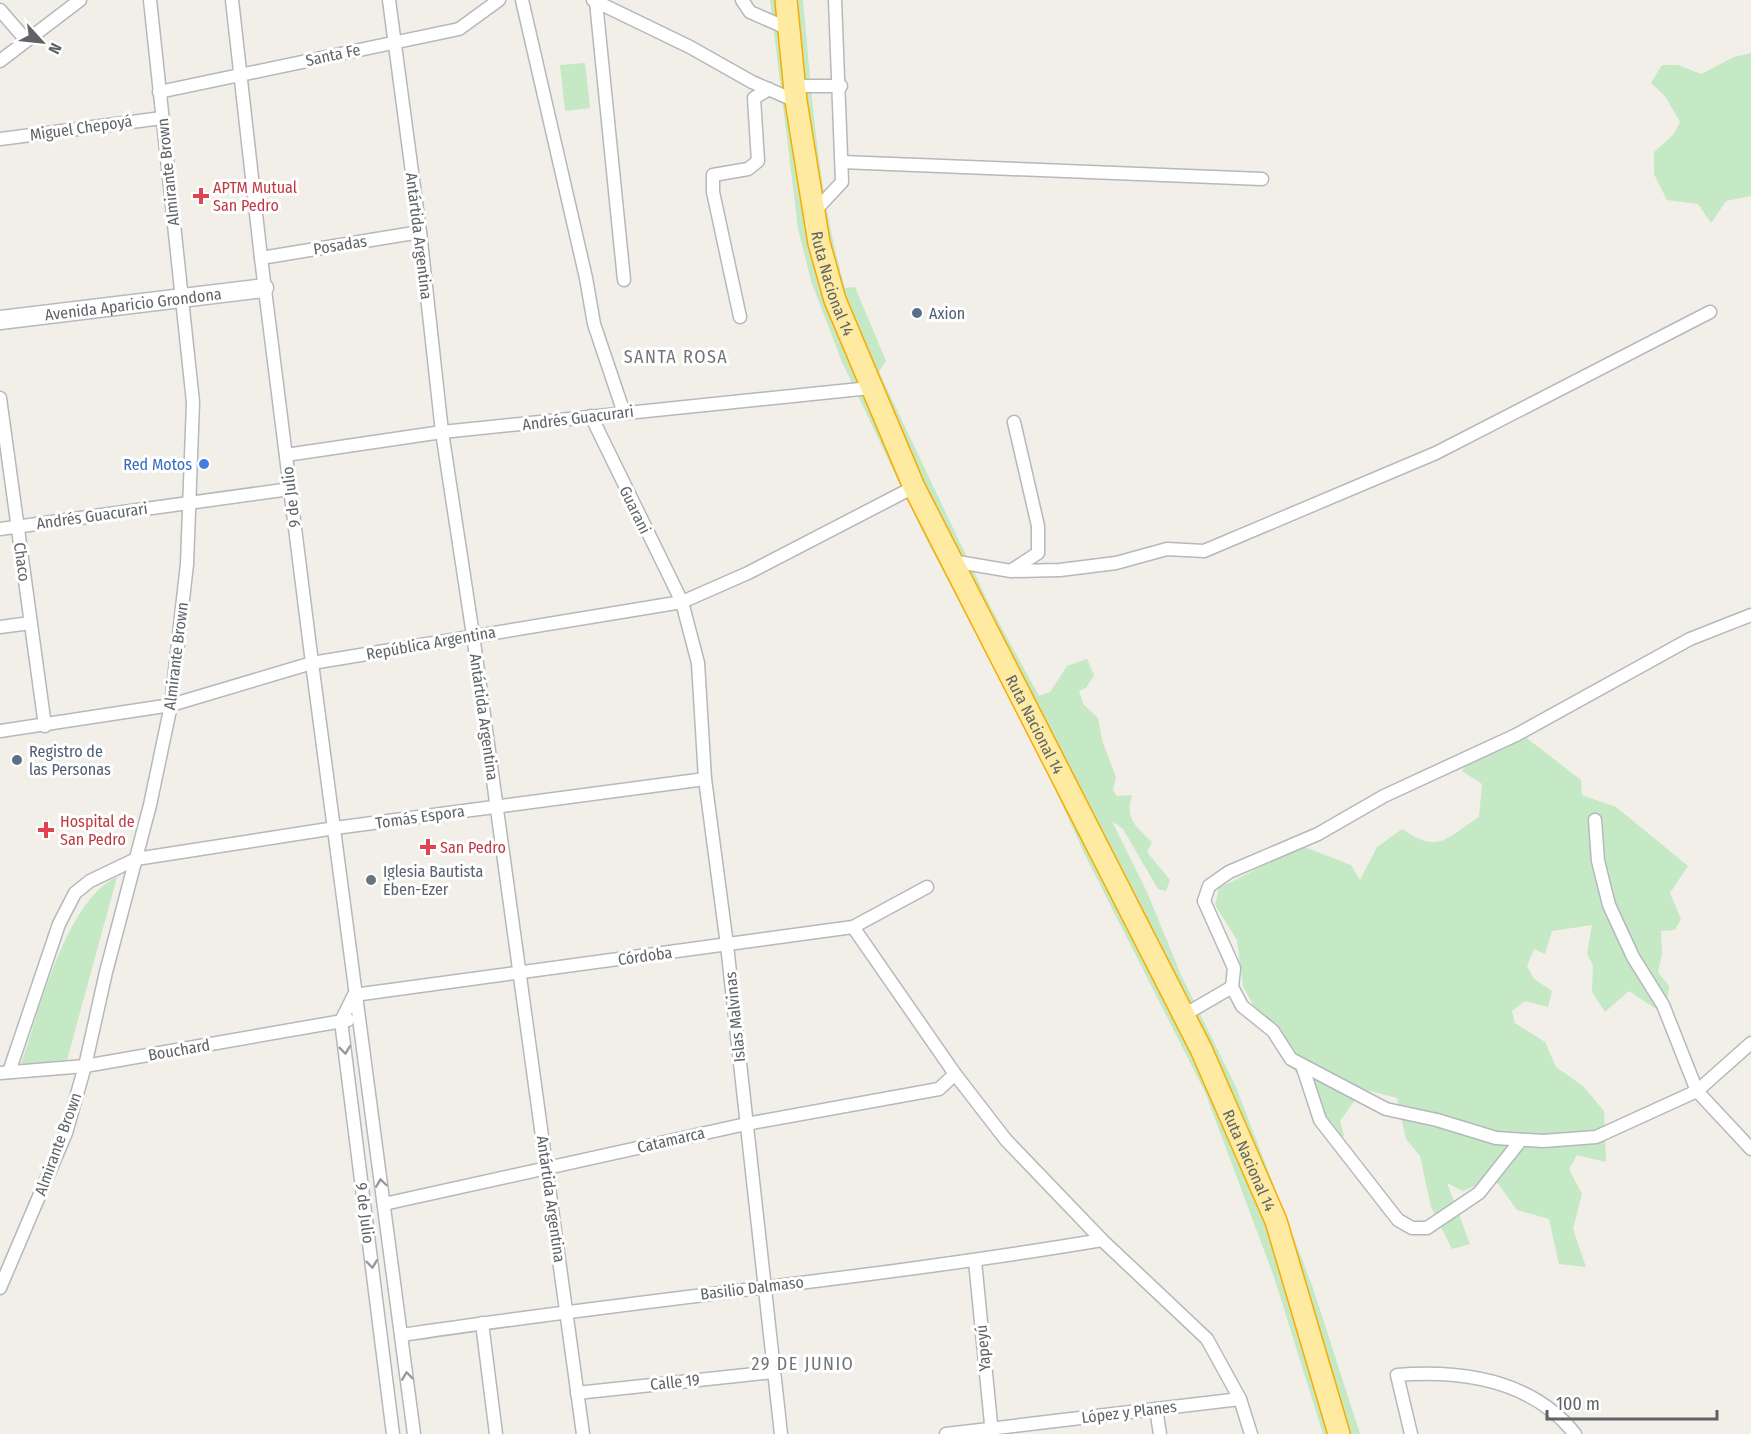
<svg xmlns="http://www.w3.org/2000/svg" width="1751" height="1434" viewBox="0 0 1751 1434" font-family="'Fira Sans Condensed',sans-serif">
	<style>
		.green { fill: #c5e8c5 }
		.lines { fill: none; stroke-linecap: round; stroke-linejoin: round }
		.minor-casing { stroke: #b5b8bc; stroke-width: 15 }
		.secondary-casing { stroke: #b6babf; stroke-width: 21 }
		.trunk-casing { stroke: #f9ab00; stroke-width: 24 }
		.minor { stroke: #fff; stroke-width: 12 }
		.secondary { stroke: #fff; stroke-width: 18 }
		.trunk { stroke: #feeaa1; stroke-width: 21 }
		.oneway { stroke: #979a9d }
		.health-dot { fill: #e0444e; stroke: #fff; stroke-width: 2 }
		.service-dot { fill: #5c6f8a; stroke: #fff; stroke-width: 2 }
		.shop-dot { fill: #3f7fe0; stroke: #fff; stroke-width: 2 }
		.worship-dot { fill: #6b7280; stroke: #fff; stroke-width: 2 }
		.labels { text-anchor: middle; dominant-baseline: central; stroke-width: 6; stroke-linejoin: round; paint-order: stroke }
		.street-label { font-size: 16px; fill: #5f6368; stroke: #fff }
		.health-label { font-size: 16px; fill: #be3a42; stroke: #fff; text-anchor: start }
		.service-label { font-size: 16px; fill: #4e5e75; stroke: #fff; text-anchor: start }
		.shop-label { font-size: 16px; fill: #366cbe; stroke: #fff; text-anchor: end }
		.worship-label { font-size: 16px; fill: #5b616d; stroke: #fff; text-anchor: start }
		.neighbourhood-label { font-size: 18px; letter-spacing: 1.5px; fill: #70757a; stroke: #fff }
	</style>
	<rect width="100%" height="100%" fill="#f1efe8"/>
	<g class="green">
		<path d="M 770,0 L 803,0 C 812,97 818,194 845,288 L 855,287 L 886,361 L 879,372 L 991,608 L 1039,696 L 1050,692 L 1067,666 L 1087,659 L 1094,675 L 1086,688 L 1079,691 L 1084,705 L 1098,718 L 1102,740 L 1116,777 L 1113,790 L 1117,796 L 1132,795 C 1125,820 1135,825 1152,842 L 1147,852 L 1170,880 L 1166,891 L 1158,889 L 1123,829 L 1112,821 L 1147,892 L 1181,975 L 1236,1087 L 1313,1288 L 1360,1434 L 1323,1434 L 1274,1277 L 1205,1092 L 1086,857 L 1037,750 L 924,535 L 842,362 L 811,281 L 798,228 Z"/>
		<polygon points="1751,53 1751,196 1726,201 1711,223 1698,204 1667,200 1654,174 1654,152 1674,134 1680,122 1665,96 1651,83 1662,65 1678,65 1701,74 1734,57"/>
		<polygon points="585,63 590,108 565,111 560,65"/>
		<path d="M 1515,729 L 1581,780 L 1582,795 L 1616,807 L 1688,866 L 1670,893 L 1681,919 L 1675,930 L 1661,931 L 1662,954 L 1658,972 L 1669,986 L 1665,1015 L 1629,991 L 1605,1012 L 1592,992 L 1593,966 L 1587,953 L 1592,925 L 1552,931 L 1545,954 L 1534,949 L 1527,966 L 1534,979 L 1552,991 L 1548,1007 L 1525,1001 L 1512,1011 L 1515,1023 L 1545,1042 L 1556,1067 L 1583,1086 L 1604,1111 L 1606,1162 L 1577,1155 L 1569,1169 L 1582,1194 L 1573,1229 L 1586,1267 L 1559,1264 L 1549,1219 L 1517,1210 L 1494,1178 L 1463,1191 L 1447,1183 L 1470,1244 L 1452,1249 L 1431,1207 L 1420,1156 L 1406,1139 L 1397,1098 L 1363,1089 L 1340,1121 L 1344,1136 L 1334,1142 L 1314,1092 L 1279,1054 L 1243,986 L 1237,940 L 1215,905 L 1219,888 L 1302,846 L 1351,865 L 1360,880 L 1377,847 L 1402,829 C 1439,855 1446,838 1479,817 L 1482,784 L 1462,771 L 1475,746 Z"/>
		<path d="M 117,877 L 67,1060 L 21,1064 C 39,1012 66,900 117,877 Z"/>
	</g>
	<g class="lines">
		<defs>
			<g id="minor">
				<polyline points="232,0 261,258 312,663 414,1434"/>
				<polyline points="389,0 420,232 442,432 473,635 583,1434"/>
				<polyline points="522,0 586,278 594,324 624,413"/>
				<polyline points="593,0 690,47 752,82 796,101"/>
				<polyline points="742,0 750,12 789,29"/>
				<polyline points="596,2 624,280"/>
				<polyline points="0,10 26,40"/>
				<polyline points="0,61 80,0"/>
				<polyline points="795,86 841,86"/>
				<polyline points="159,92 459,29 499,0"/>
				<polyline points="0,139 162,118"/>
				<polyline points="842,162 1262,179"/>
				<polyline points="814,212 842,182 835,0"/>
				<polyline points="261,258 420,232"/>
				<polyline points="740,317 713,192 713,175 748,169 758,161 754,98 769,89"/>
				<polyline points="0,398 45,726"/>
				<polyline points="591,416 682,602 698,663 705,779 727,945 781,1434"/>
				<polyline points="286,455 442,432 870,388"/>
				<polyline points="0,529 290,489"/>
				<polyline points="952,561 1011,571 1060,570 1116,563 1167,549 1204,551 1436,453 1710,312"/>
				<polyline points="1012,570 1038,553 1038,526 1014,422"/>
				<polyline points="0,627 30,623"/>
				<polyline points="0,731 171,705 312,663 682,602 748,573 914,487"/>
				<polyline points="1595,820 1598,861 1609,905 1633,957 1663,1005 1697,1091 1751,1149"/>
				<polyline points="853,927 955,1074 1006,1140 1102,1240 1207,1339 1240,1399 1251,1434"/>
				<polyline points="1232,987 1234,968 1204,901 1209,886 1229,872 1318,834 1384,796 1516,735 1690,639 1751,615"/>
				<polyline points="354,995 853,927 927,887"/>
				<polyline points="354,995 341,1021 393,1434"/>
				<polyline points="1184,1015 1232,987 1242,1006 1273,1031 1291,1059 1386,1109 1437,1120 1496,1138 1543,1141 1596,1137 1697,1091 1751,1043"/>
				<polyline points="1302,1065 1320,1120 1398,1220 1412,1228 1427,1228 1479,1193 1521,1140"/>
				<polyline points="9,1072 59,924 75,893 90,881 136,859 335,828 705,779"/>
				<polyline points="0,1073 85,1066 348,1020"/>
				<polyline points="384,1204 746,1124 939,1089 955,1074"/>
				<polyline points="975,1261 992,1434"/>
				<polyline points="0,1288 66,1133 85,1066 106,972 150,805 171,705 187,564 193,402 150,0"/>
				<polyline points="482,1323 496,1434"/>
				<path d="M 402,1335 C 635,1300 870,1279 1102,1240"/>
				<polyline points="577,1393 773,1372"/>
				<polyline points="1156,1409 1160,1434"/>
				<polyline points="946,1434 1240,1399"/>
				<path d="M 1411,1434 L 1397,1375 C 1463,1370 1532,1380 1575,1434"/>
			</g>
			<g id="secondary">
				<path id="s1" d="M 0,320 L 264,288"/>
			</g>
			<g id="trunk">
				<path id="s2" d="M 786,0 L 796,101 L 819,243 L 835,300 L 914,487 L 1201,1049 L 1276,1221 L 1339,1434"/>
			</g>
		</defs>
		<use href="#minor" class="minor-casing"/>
		<use href="#secondary" class="secondary-casing"/>
		<use href="#trunk" class="trunk-casing"/>
		<use href="#minor" class="minor"/>
		<use href="#secondary" class="secondary"/>
		<use href="#trunk" class="trunk"/>
	</g>
	<defs><path id="oneway-chevron" d="M-2-3.5L2.5 0L-2 3.5" fill="none" stroke-width="1.6" stroke-linecap="round" stroke-linejoin="round" transform="scale(1.5)"/></defs>
	<g class="oneway">
		<use href="#oneway-chevron" transform="translate(345 1050) rotate(83)"/>
		<use href="#oneway-chevron" transform="translate(381 1183) rotate(-98)"/>
		<use href="#oneway-chevron" transform="translate(372 1264) rotate(83)"/>
		<use href="#oneway-chevron" transform="translate(407 1376) rotate(-97)"/>
	</g>
	<g class="health-dot">
		<path d="M198 187h6v6h6v6h-6v6h-6v-6h-6v-6h6z"/>
		<path d="M43 821h6v6h6v6h-6v6h-6v-6h-6v-6h6z"/>
		<path d="M425 838h6v6h6v6h-6v6h-6v-6h-6v-6h6z"/>
	</g>
	<g class="service-dot">
		<circle cx="917" cy="313" r="6"/>
		<circle cx="17" cy="760" r="6"/>
	</g>
	<circle class="shop-dot" cx="204" cy="464" r="6"/>
	<circle class="worship-dot" cx="371" cy="880" r="6"/>
	<g class="labels">
		<g class="street-label">
			<text transform="translate(333 55) rotate(-12)">Santa Fe</text>
			<text transform="translate(81 128) rotate(-8)">Miguel Chepoyá</text>
			<text transform="translate(168 172) rotate(-96)">Almirante Brown</text>
			<text transform="translate(419 236) rotate(83)">Antártida Argentina</text>
			<text transform="translate(340 245) rotate(-9)">Posadas</text>
			<text stroke="none"><textPath href="#s2" startOffset="288">Ruta Nacional 14</textPath></text>
			<text stroke="none"><textPath href="#s1" startOffset="134">Avenida Aparicio Grondona</textPath></text>
			<text transform="translate(578 418) rotate(-7)">Andrés Guacurari</text>
			<text transform="translate(291 497) rotate(-97)">9 de Julio</text>
			<text transform="translate(635 510) rotate(64)">Guarani</text>
			<text transform="translate(92 516) rotate(-8)">Andrés Guacurari</text>
			<text transform="translate(22 562) rotate(82)">Chaco</text>
			<text transform="translate(431 643) rotate(-10)">República Argentina</text>
			<text transform="translate(176 656) rotate(-83)">Almirante Brown</text>
			<text transform="translate(484 717) rotate(82)">Antártida Argentina</text>
			<text stroke="none"><textPath href="#s2" startOffset="774">Ruta Nacional 14</textPath></text>
			<text transform="translate(420 817) rotate(-8)">Tomás Espora</text>
			<text transform="translate(645 956) rotate(-8)">Córdoba</text>
			<text transform="translate(735 1017) rotate(-96)">Islas Malvinas</text>
			<text transform="translate(179 1050) rotate(-10)">Bouchard</text>
			<text transform="translate(671 1140) rotate(-13)">Catamarca</text>
			<text transform="translate(58 1144) rotate(-70)">Almirante Brown</text>
			<text stroke="none"><textPath href="#s2" startOffset="1260">Ruta Nacional 14</textPath></text>
			<text transform="translate(551 1199) rotate(82)">Antártida Argentina</text>
			<text transform="translate(365 1213) rotate(83)">9 de Julio</text>
			<text transform="translate(752 1288) rotate(-7)">Basilio Dalmaso</text>
			<text transform="translate(983 1348) rotate(-95)">Yapeyú</text>
			<text transform="translate(675 1382) rotate(-6)">Calle 19</text>
			<text transform="translate(1129 1412) rotate(-7)">López y Planes</text>
		</g>
		<g class="health-label">
			<text x="213" y="187">APTM Mutual<tspan x="213" dy="18">San Pedro</tspan></text>
			<text x="60" y="821">Hospital de<tspan x="60" dy="18">San Pedro</tspan></text>
			<text x="440" y="847">San Pedro</text>
		</g>
		<g class="service-label">
			<text x="929" y="313">Axion</text>
			<text x="29" y="751">Registro de<tspan x="29" dy="18">las Personas</tspan></text>
		</g>
		<g class="shop-label">
			<text x="192" y="464">Red Motos</text>
		</g>
		<g class="worship-label">
			<text x="383" y="871">Iglesia Bautista<tspan x="383" dy="18">Eben-Ezer</tspan></text>
		</g>
		<g class="neighbourhood-label">
			<text x="676" y="357">SANTA ROSA</text>
			<text x="803" y="1364">29 DE JUNIO</text>
		</g>
	</g>
	<g transform="translate(42 42) rotate(117)" stroke="#ffffff" stroke-width="4.5" paint-order="stroke">
	<path d="M0-4.5L10 22L0 15L-10 22Z" fill="#5f6368"/>
	<text y="-9" font-size="16" font-weight="bold" text-anchor="middle" fill="#5f6368">N</text>
	</g>
	<path d="M1547 1410v9h170v-9" fill="none" stroke="#5f6368" stroke-width="3"/>
	<text x="1556" y="1410" font-size="18" fill="#5f6368" stroke="#ffffff" stroke-width="4.5" paint-order="stroke">100 m</text>
</svg>
